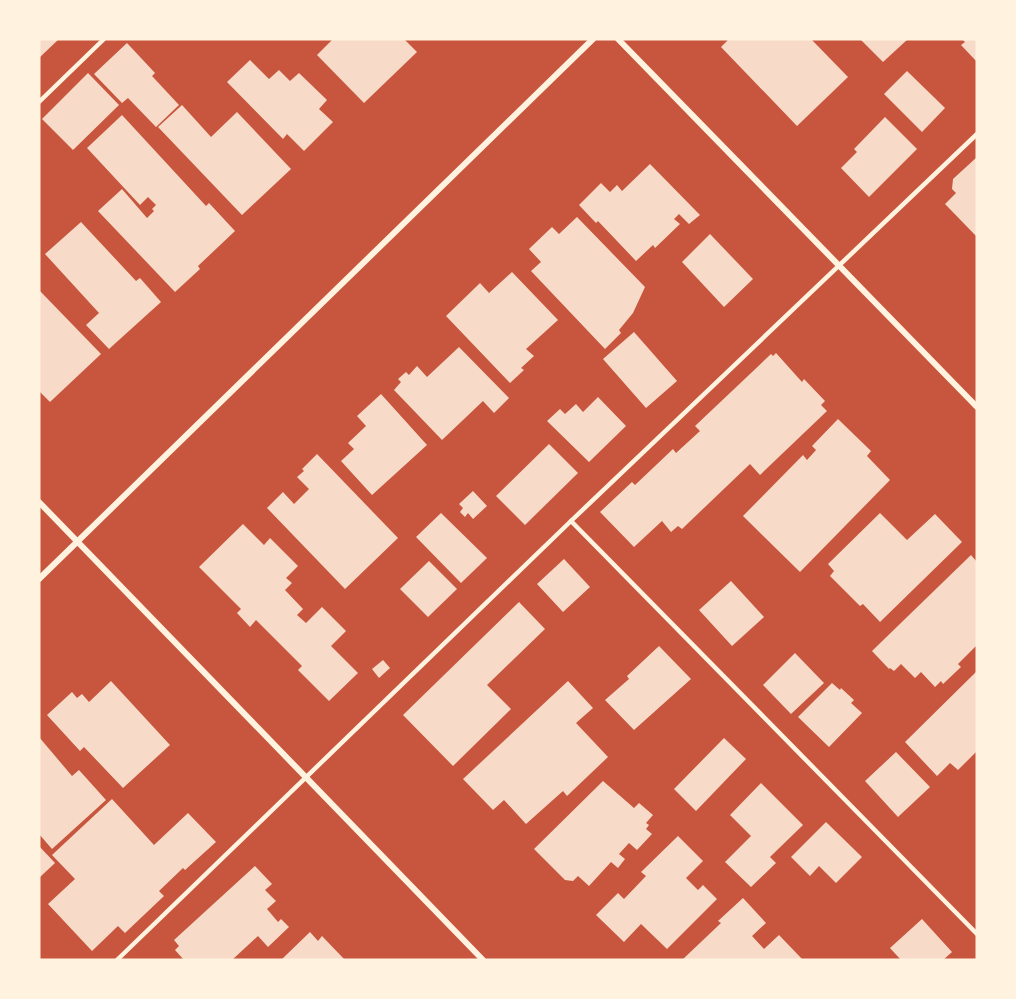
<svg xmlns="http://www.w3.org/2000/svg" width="1016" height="999" viewBox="0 0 1016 999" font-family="Mulish,sans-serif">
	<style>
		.building { fill: #f7dbc8 }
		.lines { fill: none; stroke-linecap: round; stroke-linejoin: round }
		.service { stroke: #fff3e0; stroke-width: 4.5 }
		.minor { stroke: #fff3e0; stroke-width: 6 }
	</style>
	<rect width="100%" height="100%" fill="#c8553d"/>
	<g class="building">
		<polygon points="39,39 59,39 39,58"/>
		<polygon points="333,39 404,39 417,52 364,103 317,55"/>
		<polygon points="729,39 811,39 848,77 797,126 721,47"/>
		<polygon points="860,39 908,39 883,62"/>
		<polygon points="962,39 977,39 977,62 961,45 965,42"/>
		<polygon points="127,43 155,73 152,76 179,105 156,127 128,98 122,103 94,74"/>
		<polygon points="250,60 269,79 279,70 290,81 299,73 327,100 319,109 333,122 304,151 287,134 283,139 227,82"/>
		<polygon points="907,71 945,108 922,132 884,94"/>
		<polygon points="88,73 119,105 73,150 42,119"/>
		<polygon points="182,105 211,137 237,112 291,169 242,215 158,127"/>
		<polygon points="122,115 206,206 209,203 235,231 198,266 200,269 175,292 98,211 122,189 147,218 154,211 152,209 156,205 148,197 140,205 87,148"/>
		<polygon points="885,117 917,149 869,197 841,168 857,152 854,149"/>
		<polygon points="977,157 977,237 945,204 956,193 952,189 953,179"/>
		<polygon points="650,164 700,215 689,224 679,214 674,219 680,224 655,248 653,245 636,261 598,221 596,223 579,205 601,183 610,192 617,185 622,191"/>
		<polygon points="577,217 645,287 633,313 619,330 621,333 605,349 531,271 541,262 529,249 552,227 559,234"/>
		<polygon points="81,222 136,281 140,278 161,302 109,349 86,325 99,313 45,254"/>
		<polygon points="710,234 753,279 724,307 682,262"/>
		<polygon points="512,272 558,320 526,349 534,356 521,368 524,370 510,383 446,316 480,283 489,293"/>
		<polygon points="39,290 101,354 50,402 39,391"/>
		<polygon points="634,332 677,381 646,408 603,359"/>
		<polygon points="459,347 509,398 494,413 483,401 442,440 394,390 401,382 398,379 406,372 409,375 417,366 427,377"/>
		<polygon points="776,353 802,382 804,379 825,401 821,405 827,411 760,475 750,464 682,529 678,526 671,532 662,521 634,547 600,512 632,482 635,485 673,449 676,453 700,431 695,426 771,354 773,356"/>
		<polygon points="381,394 427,445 372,495 341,461 354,449 348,443 366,426 357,416"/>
		<polygon points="598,397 626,426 589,462 547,421 560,409 565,414 576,404 583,412"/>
		<polygon points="838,419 871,451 867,456 890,480 800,572 743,516 803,455 807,460 816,450 812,446"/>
		<polygon points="549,444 578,473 525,525 496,496"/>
		<polygon points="317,454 398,538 345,589 267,508 283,492 294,504 309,489 297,477 304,471 302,469"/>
		<polygon points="473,491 487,506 473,519 468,513 465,517 460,512 463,508 459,504"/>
		<polygon points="441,513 487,558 461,583 416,537"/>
		<polygon points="880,513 907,540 935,514 962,542 880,622 863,604 860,606 830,576 834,571 828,564"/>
		<polygon points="243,524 264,545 270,538 298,566 286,578 292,583 285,590 303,609 297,615 306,623 322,607 346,631 331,646 358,673 329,701 298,670 302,666 256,620 250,627 237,613 241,609 199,567"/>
		<polygon points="971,555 977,562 977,645 958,664 961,667 943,684 941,681 935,687 921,672 915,678 901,664 894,671 890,668 889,669 872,651"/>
		<polygon points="564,559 590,587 563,612 537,584"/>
		<polygon points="429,561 457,589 428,617 400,589"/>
		<polygon points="731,581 764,617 732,646 699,610"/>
		<polygon points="519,602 545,629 487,685 511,709 453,766 403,715"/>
		<polygon points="659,646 691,679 634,730 605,700 629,679 627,676"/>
		<polygon points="795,653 824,683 791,714 763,685"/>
		<polygon points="383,660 390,668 379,678 372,669"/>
		<polygon points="977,671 977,751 958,770 950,763 937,776 905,742"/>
		<polygon points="111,681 170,745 123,788 84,747 80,751 47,715 72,692 77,698 82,694 89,702"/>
		<polygon points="568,681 593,708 576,723 608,757 567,796 563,791 526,824 504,800 493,810 463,779"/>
		<polygon points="832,683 840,690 841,688 854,700 851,703 862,713 829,747 798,717"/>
		<polygon points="39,737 72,776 79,770 106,800 52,849 39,834"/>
		<polygon points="724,738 746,759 696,811 674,789"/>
		<polygon points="896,752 930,787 898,817 865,781"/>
		<polygon points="603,781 634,808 639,803 653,815 646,823 649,825 646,829 652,834 637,850 629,843 619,854 625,859 618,868 611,862 589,886 578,876 573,881 565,880 534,849"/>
		<polygon points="761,783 803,825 770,857 776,863 751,887 725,862 751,836 730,815"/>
		<polygon points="112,799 154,845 188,813 216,842 185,870 183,868 159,891 164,896 125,933 118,926 92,951 48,904 75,879 52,855"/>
		<polygon points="826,822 862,857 836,883 819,866 810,876 791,857"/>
		<polygon points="678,836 703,861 686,878 698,890 703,885 717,899 667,949 641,924 624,942 596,915 618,893 624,899 646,876 641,872"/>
		<polygon points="39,846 55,863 39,878"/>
		<polygon points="255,866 272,884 265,890 276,901 267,909 278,922 281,919 289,927 268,947 258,936 232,960 184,960 175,950 179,946 174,940"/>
		<polygon points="743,898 766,923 752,936 764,949 779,935 803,960 682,960 721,923 718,921"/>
		<polygon points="922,919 952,952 943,960 901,960 890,948"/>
		<polygon points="310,932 318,941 322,936 345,960 281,960"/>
	</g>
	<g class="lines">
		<g class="service">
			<polyline points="39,102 104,39"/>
			<polyline points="571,521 977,934"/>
			<polyline points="117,960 571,521 977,134"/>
		</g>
		<g class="minor">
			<polyline points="618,39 977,407"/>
			<polyline points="39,502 483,960"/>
			<polyline points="39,579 593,39"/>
		</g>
	</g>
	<rect width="1016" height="999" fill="none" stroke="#fff3e0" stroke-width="81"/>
</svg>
